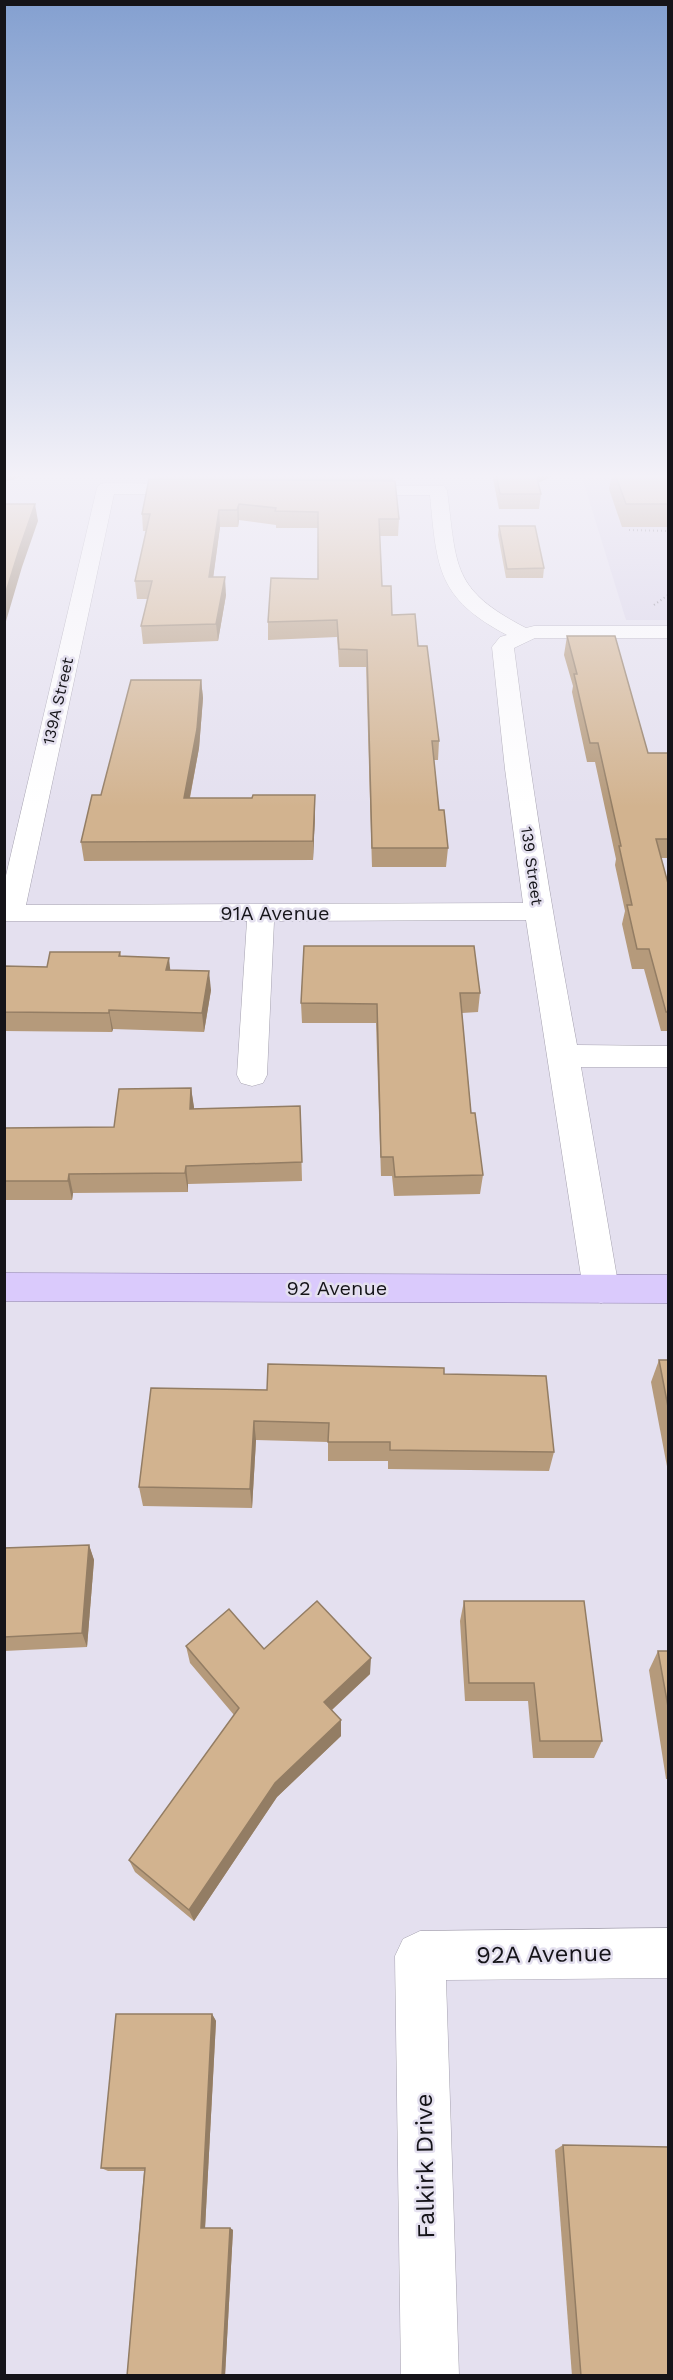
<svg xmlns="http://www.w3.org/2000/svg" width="673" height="2380" viewBox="0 0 673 2380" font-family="'Work Sans',sans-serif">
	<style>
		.built { fill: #d8d2e8 }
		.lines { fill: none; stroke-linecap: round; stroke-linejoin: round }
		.minor-casing { stroke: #a6a2b0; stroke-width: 1 }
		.major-casing { stroke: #8574ab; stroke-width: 1 }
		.path { stroke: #7e7c86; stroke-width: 2; stroke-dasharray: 1 3; stroke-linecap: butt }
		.minor { fill: #fff; fill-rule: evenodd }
		.major { fill: #dacafc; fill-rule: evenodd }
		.wall { fill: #b59a7b }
		.shaded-wall { fill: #937d64 }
		.building { fill: #d2b38f; stroke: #937d64; stroke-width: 1.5 }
		.labels { text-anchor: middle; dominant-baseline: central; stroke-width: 5; stroke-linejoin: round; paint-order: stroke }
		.far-street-label { font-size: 16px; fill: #151419; stroke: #e4e0ef }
		.street-label { font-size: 20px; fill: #151419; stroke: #e4e0ef }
		.near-street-label { font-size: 24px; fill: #151419; stroke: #e4e0ef }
	</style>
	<rect width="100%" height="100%" fill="#e4e0ef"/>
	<polygon class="built" points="581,474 668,474 668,620 626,620"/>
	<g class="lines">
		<defs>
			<g id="minor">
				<path d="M 106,483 L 191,484 L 197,485 L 200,489 L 197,493 L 191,494 L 114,494 L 26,905 L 523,903 L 505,769 L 492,647 L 500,637 L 507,635 C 437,598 437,568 430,495 L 350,495 L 344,494 L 341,490 L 344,486 L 444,486 L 447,490 C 457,567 451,589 526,628 L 534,626 L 668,626 L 668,638 L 535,638 L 514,648 C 531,782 552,913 577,1045 L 668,1046 L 668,1067 L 581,1067 L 619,1289 L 613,1299 L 601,1303 L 589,1299 L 583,1289 L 526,920 L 274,921 L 267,1075 L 263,1083 L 252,1086 L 241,1083 L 237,1075 L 247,921 L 4,921 L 4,884 L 97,488 L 100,484 Z"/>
				<polygon points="668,1928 668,1978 446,1980 459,2376 401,2376 395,1956 403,1939 420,1931"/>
			</g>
			<polygon id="major" points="4,1273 668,1275 668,1303 4,1301"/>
		</defs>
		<use href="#minor" class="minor-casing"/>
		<use href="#major" class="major-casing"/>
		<g class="path">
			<polyline points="629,530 668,531"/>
			<polyline points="654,605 668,595"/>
		</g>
		<use href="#minor" class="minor"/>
		<use href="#major" class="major"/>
	</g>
	<g class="wall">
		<polygon points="153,474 393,474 393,481 399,519 398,536 380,536 382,586 392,615 418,646 439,741 438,760 434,760 439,810 448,848 446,867 372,867 366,667 339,667 337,637 268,640 268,622 318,579 318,528 276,528 276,525 239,520 238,527 220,527 213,577 226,595 218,641 143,644 141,626 148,599 137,599 135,581 146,531 143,531 142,514 154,479"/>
		<polygon points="492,474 557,474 538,483 541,494 539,509 499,509"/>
		<polygon points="612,474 669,474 669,527 622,527 609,489"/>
		<polygon points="499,526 544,568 543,578 506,578 498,535"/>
		<polygon points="567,636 648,753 669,753 669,858 661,858 669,887 669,1031 661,1031 644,969 632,969 622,924 625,911 615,865 616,859 595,762 587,762 572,692 573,686 564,655"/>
		<polygon points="201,680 203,698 199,748 190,798 252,798 315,795 315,814 313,860 84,861 81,842 101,795"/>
		<polygon points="304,946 480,993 478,1012 462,1013 471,1113 483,1175 480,1194 394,1196 392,1176 381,1176 376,1023 302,1023 301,1003"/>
		<polygon points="120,952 121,956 170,970 211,990 204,1032 113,1029 112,1032 4,1031 4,966 47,967"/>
		<polygon points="191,1088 194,1109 300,1106 302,1181 188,1184 188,1192 73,1193 72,1200 4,1200 4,1128 114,1127"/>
		<polygon points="659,1360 669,1360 669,1477 651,1382"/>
		<polygon points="444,1374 554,1452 549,1471 388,1469 388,1461 328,1461 328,1442 256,1440 252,1508 143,1506 139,1487 267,1390"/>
		<polygon points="89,1545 94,1560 87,1647 4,1651 4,1548"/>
		<polygon points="464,1601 602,1741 594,1758 533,1758 528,1701 465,1701 460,1621"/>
		<polygon points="186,1646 264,1649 370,1674 332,1710 341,1736 277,1797 194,1921 135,1872 129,1860 234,1715 190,1663"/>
		<polygon points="658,1651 669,1651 669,1779 666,1779 649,1670"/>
		<polygon points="212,2014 216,2021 205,2228 230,2228 233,2230 225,2376 127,2376 144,2171 108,2171 101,2168"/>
		<polygon points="563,2145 669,2376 572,2376 555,2150"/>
	</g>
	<g class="shaded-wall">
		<polygon points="4,474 32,474 4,482"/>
		<polygon points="535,474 557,474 533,485"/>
		<polygon points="35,504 38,521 22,567 4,628 4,598 19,550"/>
		<polygon points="239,504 239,520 238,527 237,510"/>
		<polygon points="219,510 220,527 211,594 209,577"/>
		<polygon points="225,577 226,595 218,641 216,624"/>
		<polygon points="201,680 203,698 199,748 186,817 184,798"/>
		<polygon points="315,795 315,814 313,860 313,841"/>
		<polygon points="169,958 171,977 166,970"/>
		<polygon points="209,971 211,990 204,1032 202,1013"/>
		<polygon points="109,1010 113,1029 112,1032 109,1013"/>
		<polygon points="191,1088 194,1107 192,1128 190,1109"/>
		<polygon points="186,1166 188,1184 188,1192 185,1173"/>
		<polygon points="69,1174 73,1193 72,1200 68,1181"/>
		<polygon points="254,1421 256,1440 252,1508 250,1489"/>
		<polygon points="89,1545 94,1560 87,1647 82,1633"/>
		<polygon points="371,1658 370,1674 324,1717 324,1702"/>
		<polygon points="341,1720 341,1736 277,1797 194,1921 189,1910 275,1783"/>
		<polygon points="212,2014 216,2021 205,2229 201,2228"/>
		<polygon points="230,2228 233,2230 225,2376 222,2376"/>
	</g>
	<g class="building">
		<polygon points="496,474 536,474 541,494 500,494"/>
		<polygon points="615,474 669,474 669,504 626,504"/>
		<polygon points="149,479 395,481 399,519 379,519 382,586 391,586 392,615 415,614 418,646 427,646 439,741 432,741 439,810 444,810 448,848 372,848 367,650 339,649 337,620 268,622 271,578 318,579 318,512 275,511 276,508 239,504 237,510 219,510 209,577 225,577 216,624 141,626 152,581 135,581 150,514 142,514"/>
		<polygon points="4,504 35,504 19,550 4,598"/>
		<polygon points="499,526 535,526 544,568 507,569"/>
		<polygon points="567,636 615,636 648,753 669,753 669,839 656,839 669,887 669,1012 666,1012 649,949 637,949 627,905 632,905 619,846 621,846 598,743 590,743 574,674 577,674"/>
		<polygon points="131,680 201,680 197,729 184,798 252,798 253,795 315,795 313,841 81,842 92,795 101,795"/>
		<polygon points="304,946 474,946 480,993 460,993 471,1113 475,1113 483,1175 395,1177 393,1157 381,1157 377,1004 301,1003"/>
		<polygon points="50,952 120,952 119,956 169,958 166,970 209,971 202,1013 109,1010 109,1013 4,1012 4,966 47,967"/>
		<polygon points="191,1088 190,1109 300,1106 302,1162 186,1166 185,1173 69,1174 68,1181 4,1181 4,1128 114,1127 119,1089"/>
		<polygon points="659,1360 669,1360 669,1412"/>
		<polygon points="268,1364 444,1368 444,1374 546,1376 554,1452 390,1450 390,1442 328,1442 329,1423 254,1421 250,1489 139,1487 151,1388 267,1390"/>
		<polygon points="89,1545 82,1633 4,1637 4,1548"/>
		<polygon points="317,1601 371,1658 324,1702 341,1720 275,1783 189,1910 129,1860 239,1708 186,1646 229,1609 264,1649"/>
		<polygon points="464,1601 584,1601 602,1741 540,1741 534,1683 469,1683"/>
		<polygon points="658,1651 669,1651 669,1712"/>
		<polygon points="116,2014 212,2014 201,2228 230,2228 222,2376 127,2376 145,2168 101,2168"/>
		<polygon points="563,2145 669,2147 669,2376 581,2376"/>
	</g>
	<linearGradient id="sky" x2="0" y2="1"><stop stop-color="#84a0d0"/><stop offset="0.59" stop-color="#f3f1f8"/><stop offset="1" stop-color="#f3f1f8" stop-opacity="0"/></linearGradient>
	<rect width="673" height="807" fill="url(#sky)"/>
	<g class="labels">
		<g class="far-street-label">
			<text transform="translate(58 701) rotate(-77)">139A Street</text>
			<text transform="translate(532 866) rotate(82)">139 Street</text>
		</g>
		<g class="street-label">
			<text x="275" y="913">91A Avenue</text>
			<text x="337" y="1288">92 Avenue</text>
		</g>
		<g class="near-street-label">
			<text transform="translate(544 1954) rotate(-1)">92A Avenue</text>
			<text transform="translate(425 2166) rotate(-91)">Falkirk Drive</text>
		</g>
	</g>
	<rect width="673" height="2380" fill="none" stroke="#151419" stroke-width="12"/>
</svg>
